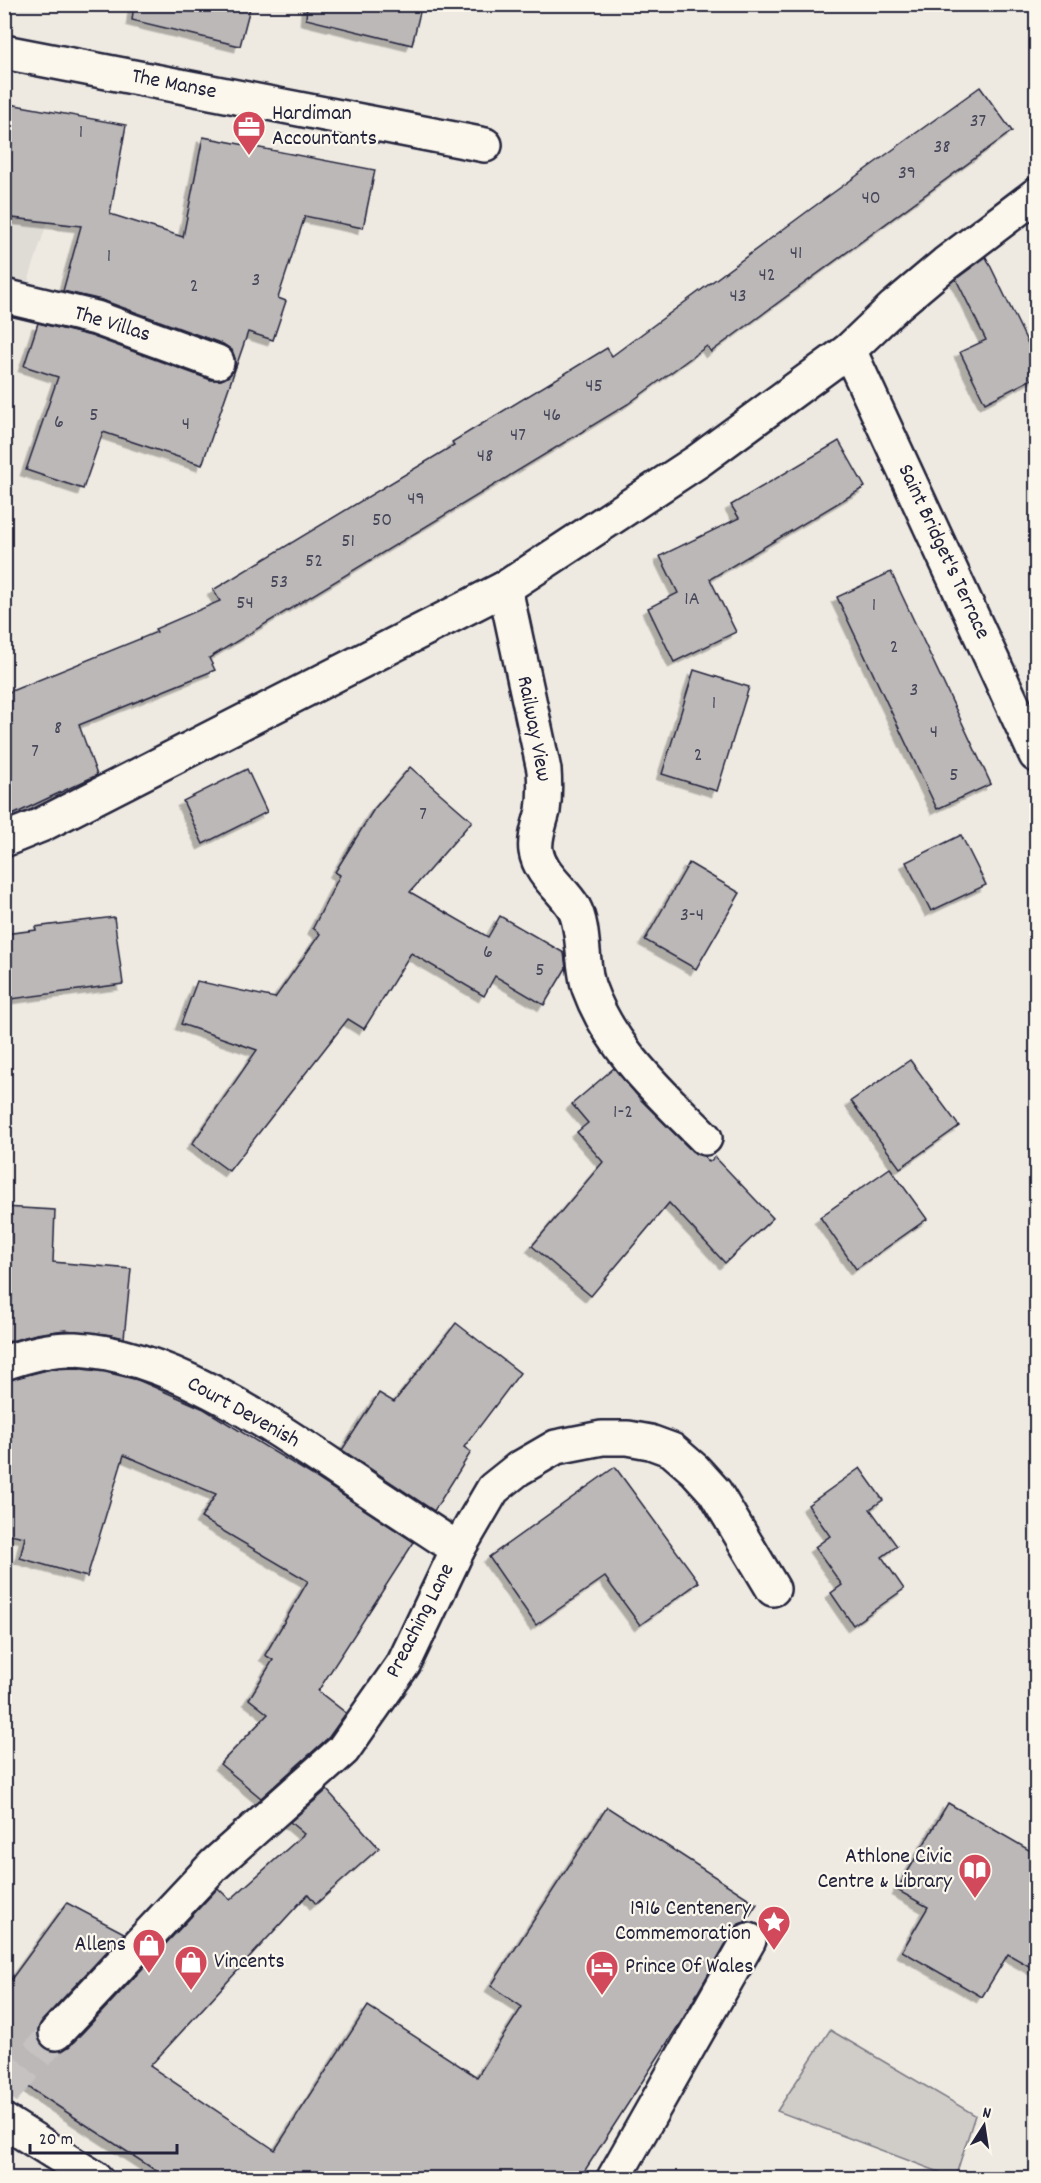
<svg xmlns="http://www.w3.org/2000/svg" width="1041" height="2183" viewBox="0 0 1041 2183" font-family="Dekko,sans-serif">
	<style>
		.built { fill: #dfdbd5 }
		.green { fill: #d0cdc9; stroke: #797882; stroke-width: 1.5 }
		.building { fill: #bcb8b8; stroke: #22223b; stroke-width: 1.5; filter: url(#shadow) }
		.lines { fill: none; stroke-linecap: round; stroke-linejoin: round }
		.street-tunnel { stroke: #c5c2c1; stroke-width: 33; stroke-dasharray: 33 16; stroke-linecap: butt }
		.street-casing { stroke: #22223b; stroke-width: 38 }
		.secondary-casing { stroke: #22223b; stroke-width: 38 }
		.street { stroke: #fbf7ec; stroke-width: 33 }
		.secondary { stroke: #fbf7ec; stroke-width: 33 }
		.labels { text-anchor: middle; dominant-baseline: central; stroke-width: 4.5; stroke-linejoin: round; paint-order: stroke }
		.number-label { font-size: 20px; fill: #48485a }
		.street-label { font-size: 22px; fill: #22223b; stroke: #fbf7ec }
		.poi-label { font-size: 22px; fill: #22223b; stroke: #fbf7ec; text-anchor: start }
	</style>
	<defs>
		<filter id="shadow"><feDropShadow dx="-5.5" dy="5.5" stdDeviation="0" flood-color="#0004"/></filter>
	</defs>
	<rect width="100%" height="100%" fill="#eeeae2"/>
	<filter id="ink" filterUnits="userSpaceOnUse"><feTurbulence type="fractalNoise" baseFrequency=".0167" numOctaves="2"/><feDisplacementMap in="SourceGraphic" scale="12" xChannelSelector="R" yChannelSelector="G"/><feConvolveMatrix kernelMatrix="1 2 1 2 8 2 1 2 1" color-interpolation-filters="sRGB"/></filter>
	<g filter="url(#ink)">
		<polygon class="built" points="4,188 55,198 26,288 5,284"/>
		<polygon class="green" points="830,2030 975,2115 955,2178 777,2111"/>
		<g class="building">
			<polygon points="134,4 251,4 240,46 132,20"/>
			<polygon points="307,4 422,4 412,45 306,19"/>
			<polygon points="980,87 1012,131 711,352 707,346 628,404 209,658 215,670 79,725 97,775 4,819 4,694 157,632 155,629 220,601 213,590 454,445 452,442 607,348 612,356 812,208"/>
			<polygon points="4,103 126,125 110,214 183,237 203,137 375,170 363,228 305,216 278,298 286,301 273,340 248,332 202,465 103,432 83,489 26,470 58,377 24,366 38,323 91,336 211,380 221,380 229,376 235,368 235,359 232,350 223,344 102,300 63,291 81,226 4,217"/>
			<polygon points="986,257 1036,360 1036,377 985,403 960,352 986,340 956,279"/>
			<polygon points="839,441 865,487 710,579 736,632 674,662 648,608 678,593 660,556 739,518 731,505"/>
			<polygon points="891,572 991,784 937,809 837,597"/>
			<polygon points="694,670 749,687 717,791 662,774"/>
			<polygon points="410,767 472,821 410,892 488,937 500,916 564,953 566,968 544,1005 495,976 484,996 411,953 364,1029 348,1019 229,1171 192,1144 257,1050 181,1024 197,981 275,998 320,934 313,928 340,875 335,872 374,809"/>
			<polygon points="247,769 267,812 203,844 183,801"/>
			<polygon points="961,835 986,885 931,911 906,862"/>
			<polygon points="689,863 740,893 696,969 645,940"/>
			<polygon points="114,917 123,984 4,1000 4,934 36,930 35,927"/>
			<polygon points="910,1060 959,1126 900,1168 851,1101"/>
			<polygon points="614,1068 641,1100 692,1151 704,1156 709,1162 715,1157 773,1218 725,1263 669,1203 591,1296 532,1246 603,1162 577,1132 588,1123 572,1104"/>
			<polygon points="890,1168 927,1219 856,1269 820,1217"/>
			<polygon points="4,1207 55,1210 53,1262 131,1269 124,1338 111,1335 65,1330 36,1334 4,1343"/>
			<polygon points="456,1323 520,1373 464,1447 471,1452 434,1511 342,1450 379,1393 394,1402"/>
			<polygon points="74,1368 105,1372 138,1380 204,1409 312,1475 414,1542 318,1691 346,1713 329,1737 261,1798 220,1764 268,1714 249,1699 273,1660 265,1655 308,1581 201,1518 216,1494 124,1455 87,1577 20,1558 25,1537 4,1533 4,1381 51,1369"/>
			<polygon points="615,1467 699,1582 640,1625 605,1577 536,1625 489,1557"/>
			<polygon points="860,1468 883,1500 870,1509 897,1546 882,1557 904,1589 853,1625 831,1593 842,1585 815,1547 830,1536 808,1505"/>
			<polygon points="327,1790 379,1848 316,1904 308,1894 150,2066 275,2150 368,2006 477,2077 522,2007 491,1986 607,1807 757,1904 745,1922 739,1924 733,1931 682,2020 580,2178 167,2178 4,2071 4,1989 67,1903 124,1933 42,2021 38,2029 38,2039 44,2047 52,2051 62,2051 70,2046 218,1888 230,1900 304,1834 290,1822"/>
			<polygon points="948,1803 1036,1854 1036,1970 1008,1954 982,1997 902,1951 928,1907 897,1890"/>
		</g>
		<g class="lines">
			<polyline class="street-tunnel" points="4,2091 56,2033"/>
			<defs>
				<g id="street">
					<polyline points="4,52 485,145"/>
					<polyline points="4,296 96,318 217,362"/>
					<polyline points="849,350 1036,755"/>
					<path d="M 505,588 L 544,770 C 545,784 545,797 543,811 C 540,823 534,838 536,851 C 540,875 562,888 574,908 C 585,928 581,965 589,988 C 611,1049 660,1093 705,1138"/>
					<polyline points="4,840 41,825 505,588 698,461 849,350 894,307 945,264 1036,195"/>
					<path d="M 4,1363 C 27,1355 51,1348 75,1349 C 165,1353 264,1420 337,1469 C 377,1496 417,1522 458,1549"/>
					<polyline points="56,2033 214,1865 343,1750 404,1663 458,1549 493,1489 518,1469 556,1447 602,1438 628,1438 650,1442 672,1450 695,1470 715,1492 773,1589"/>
					<polyline points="614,2178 749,1940"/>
				</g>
				<polyline id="secondary" points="4,2121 95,2178"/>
			</defs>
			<use href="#street" class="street-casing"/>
			<use href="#secondary" class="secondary-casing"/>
			<use href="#street" class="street"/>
			<use href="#secondary" class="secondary"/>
		</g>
	</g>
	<defs>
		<symbol id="office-pin" viewBox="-11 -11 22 30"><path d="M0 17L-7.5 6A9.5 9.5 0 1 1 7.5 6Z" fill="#d1495b" stroke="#fbf7ec"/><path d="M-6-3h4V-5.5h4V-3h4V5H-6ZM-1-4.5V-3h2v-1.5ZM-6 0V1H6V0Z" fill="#fff"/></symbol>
		<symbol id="library-pin" viewBox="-11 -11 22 30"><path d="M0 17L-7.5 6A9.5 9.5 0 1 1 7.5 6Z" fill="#d1495b" stroke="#fbf7ec"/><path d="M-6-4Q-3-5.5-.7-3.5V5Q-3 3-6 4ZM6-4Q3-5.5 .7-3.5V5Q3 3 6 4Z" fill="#fff"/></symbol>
		<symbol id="sight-pin" viewBox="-11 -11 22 30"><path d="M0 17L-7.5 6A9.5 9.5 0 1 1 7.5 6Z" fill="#d1495b" stroke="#fbf7ec"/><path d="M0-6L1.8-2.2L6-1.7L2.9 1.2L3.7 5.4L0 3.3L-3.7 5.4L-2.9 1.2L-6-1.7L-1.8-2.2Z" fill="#fff"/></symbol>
		<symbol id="shop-pin" viewBox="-11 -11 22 30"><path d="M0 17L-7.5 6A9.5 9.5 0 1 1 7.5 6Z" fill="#d1495b" stroke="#fbf7ec"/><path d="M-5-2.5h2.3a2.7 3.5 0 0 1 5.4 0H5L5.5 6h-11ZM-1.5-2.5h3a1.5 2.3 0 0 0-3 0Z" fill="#fff"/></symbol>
		<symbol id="hotel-pin" viewBox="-11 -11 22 30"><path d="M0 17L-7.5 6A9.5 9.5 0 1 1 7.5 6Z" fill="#d1495b" stroke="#fbf7ec"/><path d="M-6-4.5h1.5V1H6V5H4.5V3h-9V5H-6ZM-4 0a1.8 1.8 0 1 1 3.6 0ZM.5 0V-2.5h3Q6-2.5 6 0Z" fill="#fff"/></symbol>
	</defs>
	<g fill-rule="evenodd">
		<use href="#office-pin" x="230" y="108" width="38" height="52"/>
		<use href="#library-pin" x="956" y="1851" width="38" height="52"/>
		<use href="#sight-pin" x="755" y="1903" width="38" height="52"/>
		<use href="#shop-pin" x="130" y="1926" width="38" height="52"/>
		<use href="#shop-pin" x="172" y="1943" width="38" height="52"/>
		<use href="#hotel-pin" x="583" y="1948" width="38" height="52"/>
	</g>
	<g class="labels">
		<g class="number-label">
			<text x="978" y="122">37</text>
			<text x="81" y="133">1</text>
			<text x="942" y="148">38</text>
			<text x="907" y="174">39</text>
			<text x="871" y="199">40</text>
			<text x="796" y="254">41</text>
			<text x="109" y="257">1</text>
			<text x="767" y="276">42</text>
			<text x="256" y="281">3</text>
			<text x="194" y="287">2</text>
			<text x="738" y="297">43</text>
			<text x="594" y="387">45</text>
			<text x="94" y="416">5</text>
			<text x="552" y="416">46</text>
			<text x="59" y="423">6</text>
			<text x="186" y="425">4</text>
			<text x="518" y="436">47</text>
			<text x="485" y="457">48</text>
			<text x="416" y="500">49</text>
			<text x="382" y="521">50</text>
			<text x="348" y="542">51</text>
			<text x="314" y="562">52</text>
			<text x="279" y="583">53</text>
			<text x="692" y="600">1A</text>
			<text x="245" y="604">54</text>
			<text x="874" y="606">1</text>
			<text x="894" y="648">2</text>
			<text x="914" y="691">3</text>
			<text x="714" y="704">1</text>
			<text x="58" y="729">8</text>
			<text x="934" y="733">4</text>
			<text x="35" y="752">7</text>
			<text x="698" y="756">2</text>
			<text x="954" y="776">5</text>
			<text x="423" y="815">7</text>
			<text x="692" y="916">3-4</text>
			<text x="488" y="953">6</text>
			<text x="540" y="971">5</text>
			<text x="623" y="1113">1-2</text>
		</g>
		<g class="street-label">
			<text transform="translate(174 85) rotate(11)">The Manse</text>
			<text transform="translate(112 325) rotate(17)">The Villas</text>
			<text transform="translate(943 552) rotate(65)">Saint Bridget's Terrace</text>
			<text transform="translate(533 729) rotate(79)">Railway View</text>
			<text transform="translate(243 1413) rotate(29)">Court Devenish</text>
			<text transform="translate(421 1621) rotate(-63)">Preaching Lane</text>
		</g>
		<g class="poi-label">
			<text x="272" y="114">Hardiman<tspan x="272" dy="25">Accountants</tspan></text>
			<text x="952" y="1857" text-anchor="end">Athlone Civic<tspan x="952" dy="25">Centre &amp; Library</tspan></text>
			<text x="751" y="1909" text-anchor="end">1916 Centenery<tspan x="751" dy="25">Commemoration</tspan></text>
			<text x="126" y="1945" text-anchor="end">Allens</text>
			<text x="214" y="1962">Vincents</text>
			<text x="625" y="1967">Prince Of Wales</text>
		</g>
	</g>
	<rect width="1041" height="2183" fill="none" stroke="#fbf7ec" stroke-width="24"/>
	<rect x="12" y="12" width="1017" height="2159" fill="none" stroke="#22223b" stroke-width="2" filter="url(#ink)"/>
	<g transform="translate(984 2126) rotate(12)" stroke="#fbf7ec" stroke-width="4.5" paint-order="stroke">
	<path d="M0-4.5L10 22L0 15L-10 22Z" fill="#22223b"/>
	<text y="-9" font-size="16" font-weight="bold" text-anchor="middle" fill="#22223b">N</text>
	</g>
	<path d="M30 2144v9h147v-9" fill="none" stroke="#22223b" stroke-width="3"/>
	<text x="39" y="2144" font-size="18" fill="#22223b" stroke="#fbf7ec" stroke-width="4.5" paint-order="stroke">20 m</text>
</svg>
